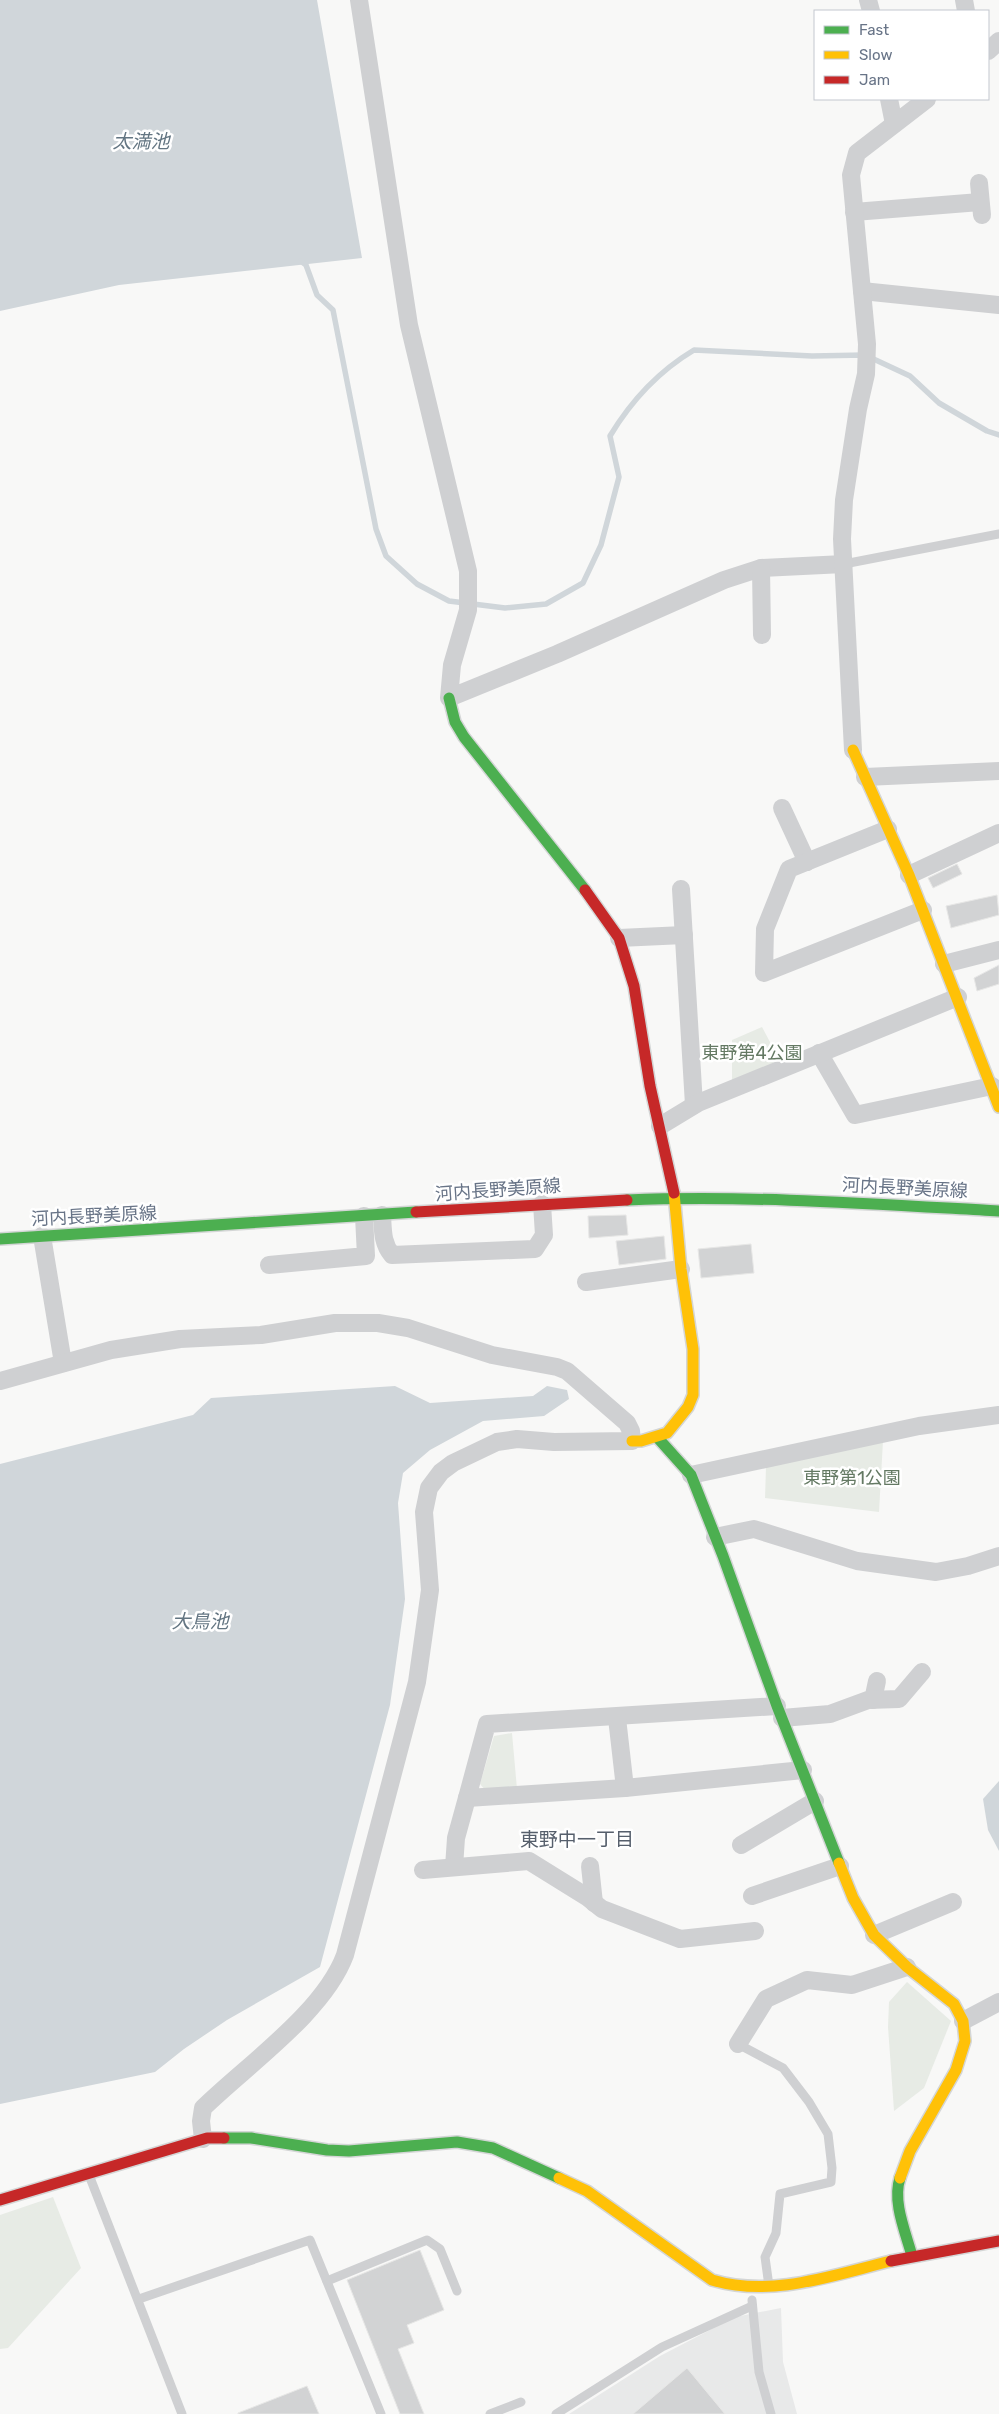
<svg xmlns="http://www.w3.org/2000/svg" width="999" height="2414" viewBox="0 0 999 2414" font-family="Rubik,'Noto Sans JP',sans-serif">
	<style>
		.built { fill: #e8e9e9 }
		.green { fill: #e7ebe5 }
		.water { fill: #d0d6da }
		.lines { fill: none; stroke-linecap: round; stroke-linejoin: round }
		.stream { stroke: #d0d6da; stroke-width: 5.5 }
		.building { fill: #d2d3d4; stroke: #e7e7e6 }
		.fast-casing { stroke: #d4d6d6; stroke-width: 14 }
		.slow-casing { stroke: #d4d6d6; stroke-width: 14 }
		.jam-casing { stroke: #d4d6d6; stroke-width: 14 }
		.lane { stroke: #cfd0d2; stroke-width: 9 }
		.street { stroke: #cfd0d2; stroke-width: 18 }
		.fast { stroke: #4caf50; stroke-width: 11 }
		.slow { stroke: #ffc107; stroke-width: 11 }
		.jam { stroke: #c62828; stroke-width: 11 }
		.labels { text-anchor: middle; dominant-baseline: central; stroke-width: 5; stroke-linejoin: round; paint-order: stroke }
		.park-label { font-size: 18px; fill: #647963; stroke: #fff }
		.street-label { font-size: 18px; fill: #687487; stroke: #fff }
		.water-label { font-size: 19px; font-style: italic; fill: #637582; stroke: #fff }
		.neighbourhood-label { font-size: 19px; fill: #565f6c; stroke: #fff }
	</style>
	<rect width="100%" height="100%" fill="#f8f8f7"/>
	<polygon class="built" points="781,2308 783,2362 797,2414 569,2414 660,2356 735,2317"/>
	<g class="green">
		<polygon points="762,1027 779,1059 732,1089 732,1040"/>
		<polygon points="883,1441 879,1512 765,1498 766,1467"/>
		<polygon points="512,1733 517,1789 486,1791 480,1784 494,1736"/>
		<polygon points="907,1982 951,2021 924,2088 894,2111 888,2027 889,2002"/>
		<polygon points="53,2197 81,2268 8,2348 0,2349 0,2215"/>
	</g>
	<g class="water">
		<polygon points="0,0 317,0 362,258 119,285 0,311"/>
		<polygon points="395,1386 430,1403 533,1396 547,1386 567,1390 569,1399 544,1416 483,1421 430,1450 403,1473 398,1503 405,1599 390,1705 320,1967 227,2020 184,2049 155,2072 0,2104 0,1464 193,1415 211,1398"/>
		<polygon points="999,1781 999,1851 988,1830 983,1799"/>
	</g>
	<g class="lines">
		<path class="stream" d="M 301,261 L 306,265 L 317,295 L 333,310 L 376,529 L 386,556 L 417,584 L 449,601 L 505,608 L 546,604 L 583,583 L 601,545 L 619,477 L 610,436 C 631,401 659,371 694,350 L 812,356 L 865,355 L 910,376 L 939,403 L 987,431 L 999,435"/>
	</g>
	<g class="building">
		<polygon points="957,864 962,874 933,888 928,878"/>
		<polygon points="997,895 999,915 951,928 946,906"/>
		<polygon points="999,965 999,984 977,991 974,978"/>
		<polygon points="626,1215 628,1235 589,1238 588,1216"/>
		<polygon points="664,1236 666,1259 619,1265 616,1241"/>
		<polygon points="751,1244 754,1273 701,1278 698,1249"/>
		<polygon points="420,2250 444,2310 407,2325 414,2343 398,2349 424,2414 400,2414 347,2280"/>
		<polygon points="687,2368 725,2414 633,2414"/>
		<polygon points="307,2386 319,2414 238,2414 238,2413"/>
	</g>
	<g class="lines">
		<defs>
			<g id="fast">
				<polyline points="449,698 455,722 464,737 585,890"/>
				<path d="M 627,1200 C 751,1195 875,1204 999,1211"/>
				<polyline points="0,1239 416,1212"/>
				<polyline points="657,1437 691,1475 723,1556 777,1706 839,1863"/>
				<polyline points="224,2138 251,2138 327,2150 349,2151 457,2142 493,2148 559,2178"/>
				<path d="M 900,2178 C 892,2202 906,2233 912,2256"/>
			</g>
			<g id="slow">
				<polyline points="853,750 909,875 999,1107"/>
				<polyline points="632,1441 641,1441 667,1433 688,1407 693,1395 693,1349 681,1269 674,1193"/>
				<polyline points="839,1863 853,1898 874,1935 907,1967 954,2004 963,2021 965,2041 956,2070 910,2151 900,2178"/>
				<path d="M 559,2178 L 587,2191 L 712,2280 C 772,2298 833,2275 891,2261"/>
			</g>
			<g id="jam">
				<polyline points="585,890 619,938 634,986 650,1086 674,1193"/>
				<polyline points="416,1212 627,1200"/>
				<polyline points="0,2200 207,2138 224,2138"/>
				<polyline points="891,2261 999,2241"/>
			</g>
		</defs>
		<use href="#fast" class="fast-casing"/>
		<use href="#slow" class="slow-casing"/>
		<use href="#jam" class="jam-casing"/>
		<g class="lane">
			<polyline points="844,564 999,534"/>
			<polyline points="738,2044 783,2068 809,2102 828,2134 832,2168 831,2182 780,2194 776,2233 765,2257 769,2286"/>
			<polyline points="89,2175 182,2414"/>
			<polyline points="327,2281 427,2240 440,2249 457,2291"/>
			<polyline points="139,2299 310,2240 381,2414"/>
			<polyline points="752,2300 759,2372 771,2414"/>
			<polyline points="490,2414 521,2402"/>
			<polyline points="556,2414 662,2347 752,2306"/>
		</g>
		<g class="street">
			<polyline points="359,0 409,325 468,571 468,610 452,665 449,698 557,654 724,580 761,568 844,564"/>
			<polyline points="868,0 871,11"/>
			<polyline points="964,0 966,11"/>
			<polyline points="988,51 999,41"/>
			<polyline points="889,99 894,124"/>
			<polyline points="979,183 982,215"/>
			<polyline points="854,212 980,202"/>
			<polyline points="862,291 999,305"/>
			<polyline points="761,568 762,635"/>
			<polyline points="853,750 842,539 844,500 858,409 866,374 867,344 851,175 857,153 927,99"/>
			<polyline points="865,777 999,771"/>
			<polyline points="782,808 807,862"/>
			<polyline points="888,829 789,869 765,929 764,973 923,910"/>
			<polyline points="909,875 999,833"/>
			<polyline points="681,889 694,1105"/>
			<polyline points="619,938 684,935"/>
			<polyline points="944,964 999,950"/>
			<polyline points="819,1053 855,1115 992,1086"/>
			<polyline points="660,1126 698,1103 958,997"/>
			<path d="M 382,1215 C 383,1230 382,1243 392,1255 L 535,1249 L 544,1235 L 542,1204"/>
			<polyline points="42,1236 63,1363"/>
			<polyline points="269,1265 366,1256 364,1216"/>
			<polyline points="586,1282 681,1269"/>
			<path d="M 0,1381 L 111,1350 L 180,1339 L 261,1335 L 335,1323 L 378,1323 L 408,1328 L 492,1355 L 557,1367 L 567,1371 L 627,1423 L 631,1431 L 632,1441 L 554,1442 L 517,1439 L 497,1442 L 453,1463 L 441,1472 L 429,1488 L 424,1512 L 430,1590 L 417,1682 L 345,1955 C 324,2012 247,2065 203,2108 L 201,2121 L 203,2139"/>
			<polyline points="691,1475 919,1426 999,1415"/>
			<polyline points="715,1537 754,1529 857,1561 936,1572 968,1566 999,1556"/>
			<polyline points="873,1700 877,1681"/>
			<polyline points="777,1706 487,1724 467,1798 625,1788 803,1770"/>
			<polyline points="617,1718 625,1788"/>
			<polyline points="782,1718 830,1714 868,1700 899,1699 922,1672"/>
			<polyline points="741,1845 815,1801"/>
			<polyline points="590,1866 594,1903"/>
			<polyline points="454,1867 456,1838 467,1798"/>
			<polyline points="423,1870 529,1861 587,1897 602,1909 680,1939 755,1931"/>
			<polyline points="752,1896 840,1866"/>
			<polyline points="874,1935 953,1902"/>
			<polyline points="963,2021 999,2002"/>
			<polyline points="738,2044 766,1999 807,1980 852,1985 907,1967"/>
		</g>
		<use href="#fast" class="fast"/>
		<use href="#slow" class="slow"/>
		<use href="#jam" class="jam"/>
	</g>
	<g class="labels">
		<g class="park-label">
			<text x="752" y="1053">東野第4公園</text>
			<text x="852" y="1478">東野第1公園</text>
		</g>
		<g class="street-label">
			<text transform="translate(905 1188) rotate(3)">河内長野美原線</text>
			<text transform="translate(498 1190) rotate(-4)">河内長野美原線</text>
			<text transform="translate(94 1216) rotate(-3)">河内長野美原線</text>
		</g>
		<g class="water-label">
			<text x="141" y="141">太満池</text>
			<text x="200" y="1621">大鳥池</text>
		</g>
		<g class="neighbourhood-label">
			<text x="577" y="1839">東野中一丁目</text>
		</g>
	</g>
	<rect x="814" y="10" width="175" height="90" fill="#ffffff" stroke="#c3c7cf"/>
	<rect x="824" y="26" width="25" height="8" fill="#4caf50" stroke="#c3c7cf"/>
	<text x="859" y="35" font-size="15" fill="#687487">Fast</text>
	<rect x="824" y="51" width="25" height="8" fill="#ffc107" stroke="#c3c7cf"/>
	<text x="859" y="60" font-size="15" fill="#687487">Slow</text>
	<rect x="824" y="76" width="25" height="8" fill="#c62828" stroke="#c3c7cf"/>
	<text x="859" y="85" font-size="15" fill="#687487">Jam</text>
</svg>
